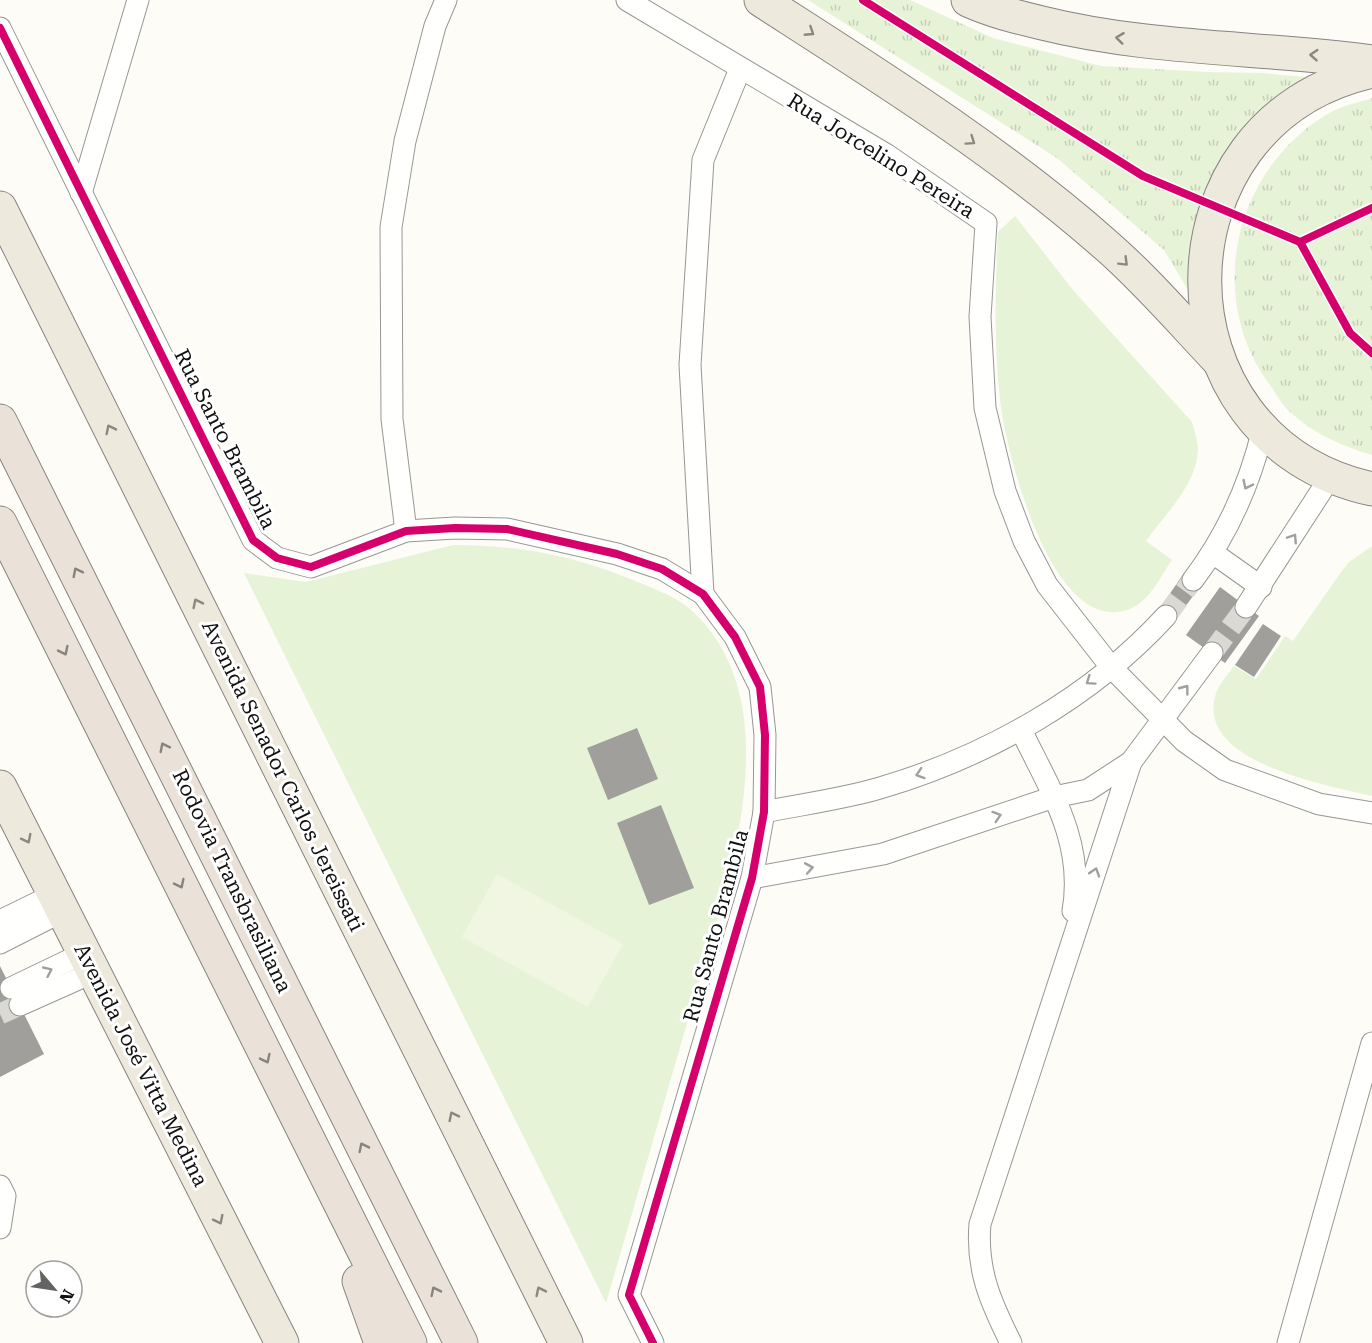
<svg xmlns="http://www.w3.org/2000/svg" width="1372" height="1343" viewBox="0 0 1372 1343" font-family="'Roboto Serif',serif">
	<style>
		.grass { fill: url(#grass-tufts) }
		.park { fill: #e7f3d7 }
		.pitch { fill: #f0f6e1 }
		.building { fill: #a19f9c }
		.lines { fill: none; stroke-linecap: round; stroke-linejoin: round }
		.minor-tunnel { stroke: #dad9d4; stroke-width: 21; stroke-dasharray: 21 10; stroke-linecap: butt }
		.minor-casing { stroke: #979795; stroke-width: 23 }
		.primary-casing { stroke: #858482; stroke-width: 35 }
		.motorway-casing { stroke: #858482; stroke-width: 35 }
		.minor { stroke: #fffffe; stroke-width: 21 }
		.primary { stroke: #ede9dc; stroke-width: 33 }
		.motorway { stroke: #eae1d8; stroke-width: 33 }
		.cycleway-casing { stroke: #fff; stroke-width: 11 }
		.cycleway { stroke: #d6006c; stroke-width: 8 }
		.oneway { stroke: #8a8881 }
		.oneway2 { stroke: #a0a09f }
		.oneway3 { stroke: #88837e }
		.labels { text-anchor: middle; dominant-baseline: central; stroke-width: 6; stroke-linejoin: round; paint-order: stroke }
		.street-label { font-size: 21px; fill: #111; stroke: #fff }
	</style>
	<defs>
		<pattern id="grass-tufts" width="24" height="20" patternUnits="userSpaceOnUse" patternTransform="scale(1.5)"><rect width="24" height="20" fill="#e7f3d7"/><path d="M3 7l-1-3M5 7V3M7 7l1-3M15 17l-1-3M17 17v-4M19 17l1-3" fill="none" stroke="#c5cfb8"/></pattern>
	</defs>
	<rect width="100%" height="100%" fill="#fdfcf7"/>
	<g class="grass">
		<polygon points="808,0 910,0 993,38 1101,66 1207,72 1262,73 1315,78 1207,192 1193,247 1194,300 1164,250 1057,158"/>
		<path d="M 1372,98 L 1372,455 C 1342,446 1312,433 1289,411 C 1281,404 1276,393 1270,385 C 1203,295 1235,165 1333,111 C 1345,105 1360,102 1372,98 Z"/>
	</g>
	<g class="park">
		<path d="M 1015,216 L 1073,290 L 1192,422 C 1194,430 1198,441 1198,449 C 1197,485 1165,514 1146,541 L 1172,560 C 1160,577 1149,603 1127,610 C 1051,634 1006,452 1000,400 C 994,343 995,288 998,232 Z"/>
		<path d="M 453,545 C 514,545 568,554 625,577 C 647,586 673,594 691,610 C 794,703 727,885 695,996 C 665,1098 636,1201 606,1303 L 244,573 L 306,582 Z"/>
		<path d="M 1372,546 L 1372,796 C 1329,786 1198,763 1215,697 C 1217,686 1228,675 1234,666 L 1256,679 L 1285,636 L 1293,641 L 1341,572 L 1349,562 Z"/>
	</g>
	<polygon class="pitch" points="497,874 623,944 588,1007 462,937"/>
	<g class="building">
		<polygon points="1184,573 1201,585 1174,622 1158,611"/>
		<polygon points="1220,587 1259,616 1225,663 1186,635"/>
		<polygon points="1263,624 1281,636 1254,677 1235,665"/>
		<polygon points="637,728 658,779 608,800 587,748"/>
		<polygon points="661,805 694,888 649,905 617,823"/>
		<polygon points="0,966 44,1054 0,1077"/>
	</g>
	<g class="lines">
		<g class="minor-tunnel">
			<polyline points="1166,616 1193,580"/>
			<polyline points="1212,653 1246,607"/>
			<polyline points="0,1014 20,1005"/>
		</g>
		<defs>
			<g id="minor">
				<polyline points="627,0 887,155 986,223 980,317 985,408 1005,491 1024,541 1047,585 1111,667 1184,741 1225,770 1319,804 1372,813"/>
				<polyline points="0,28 253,540 277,558 311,567 406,531 455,528 507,529 617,554 662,569 703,594 735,637 760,687 765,735 764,812 752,878 629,1295 653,1343"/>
				<polyline points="81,193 138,0"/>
				<polyline points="406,531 392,419 391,227 405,141 435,26 446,0"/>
				<polyline points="1213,553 1261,587"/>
				<path d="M 1193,580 C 1227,535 1250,484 1263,429"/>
				<polyline points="703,594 690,365 703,160 740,69"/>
				<polyline points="1246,607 1331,476"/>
				<path d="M 1021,730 C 1050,790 1085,842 1073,911"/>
				<path d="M 764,812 C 803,804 843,799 880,788 C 986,757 1091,698 1166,616"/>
				<polyline points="752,878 883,854 1054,797 1088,790 1131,762 1212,653"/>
				<polyline points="0,921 55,894"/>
				<polyline points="0,943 63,911"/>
				<polyline points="11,988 84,953"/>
				<polyline points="20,1005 94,972"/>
				<polyline points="0,1186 5,1196 0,1228"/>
				<path d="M 1011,1343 C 991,1303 976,1270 980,1224 L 1131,762"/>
				<polyline points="1288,1343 1372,1043"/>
			</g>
			<g id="primary">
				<path d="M 761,0 C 879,76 1001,152 1107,246 C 1147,281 1182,322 1218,360"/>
				<path d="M 968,0 C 992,11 1017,17 1042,23 C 1151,50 1262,47 1372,62"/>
				<path d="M 1372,71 C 1149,121 1149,440 1372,489"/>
				<polyline points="0,208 566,1343"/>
				<polyline points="0,787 282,1343"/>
			</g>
			<g id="motorway">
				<polyline points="0,421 461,1343"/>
				<polyline points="0,523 410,1343"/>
				<polyline points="359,1281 381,1343"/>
			</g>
		</defs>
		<use href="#minor" class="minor-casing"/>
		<use href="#primary" class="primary-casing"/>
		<use href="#motorway" class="motorway-casing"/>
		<use href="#minor" class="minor"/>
		<use href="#primary" class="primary"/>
		<use href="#motorway" class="motorway"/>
		<defs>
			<g id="cycleway">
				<polyline points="863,0 1143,176 1300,242 1350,333 1372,353"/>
				<polyline points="0,28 253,540 277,558 311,567 406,531 455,528 507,529 617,554 662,569 703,594 735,637 760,687 765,735 764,812 752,878 629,1295 653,1343"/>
				<polyline points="1300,242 1372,208"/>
			</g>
		</defs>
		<use href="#cycleway" class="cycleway-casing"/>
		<use href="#cycleway" class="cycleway"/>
	</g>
	<defs><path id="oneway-chevron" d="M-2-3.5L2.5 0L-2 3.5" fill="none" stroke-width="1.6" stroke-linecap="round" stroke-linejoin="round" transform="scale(1.5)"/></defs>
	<g class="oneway">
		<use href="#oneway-chevron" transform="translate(810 32) rotate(33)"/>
		<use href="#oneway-chevron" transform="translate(1120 38) rotate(-173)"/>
		<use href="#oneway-chevron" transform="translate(1314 55) rotate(-176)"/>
		<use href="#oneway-chevron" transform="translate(971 141) rotate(35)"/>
		<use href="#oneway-chevron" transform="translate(1124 262) rotate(45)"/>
		<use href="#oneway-chevron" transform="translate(110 429) rotate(-116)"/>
		<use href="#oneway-chevron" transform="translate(197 603) rotate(-116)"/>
		<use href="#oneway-chevron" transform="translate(27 839) rotate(63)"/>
		<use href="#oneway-chevron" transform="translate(453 1116) rotate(-116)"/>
		<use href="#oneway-chevron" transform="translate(219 1220) rotate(63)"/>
		<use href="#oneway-chevron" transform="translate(540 1291) rotate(-116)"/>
	</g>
	<g class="oneway2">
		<use href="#oneway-chevron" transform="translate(1247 485) rotate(116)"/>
		<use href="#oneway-chevron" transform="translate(1293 538) rotate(-57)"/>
		<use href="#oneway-chevron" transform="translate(1090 681) rotate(145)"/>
		<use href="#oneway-chevron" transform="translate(1185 689) rotate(-53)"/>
		<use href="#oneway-chevron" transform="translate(920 774) rotate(162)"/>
		<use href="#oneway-chevron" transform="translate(997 816) rotate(-18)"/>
		<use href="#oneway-chevron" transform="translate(809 868) rotate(-10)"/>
		<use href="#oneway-chevron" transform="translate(1095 872) rotate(-72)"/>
		<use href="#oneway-chevron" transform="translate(48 971) rotate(-25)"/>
	</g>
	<g class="oneway3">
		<use href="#oneway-chevron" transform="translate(77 572) rotate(-117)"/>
		<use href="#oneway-chevron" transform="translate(64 651) rotate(64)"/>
		<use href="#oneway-chevron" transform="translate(164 747) rotate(-117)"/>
		<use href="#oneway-chevron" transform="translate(180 884) rotate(64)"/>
		<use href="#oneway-chevron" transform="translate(266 1059) rotate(64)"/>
		<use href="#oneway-chevron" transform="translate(363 1147) rotate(-116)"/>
		<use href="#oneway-chevron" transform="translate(435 1291) rotate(-116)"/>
	</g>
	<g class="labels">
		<g class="street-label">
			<text transform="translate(881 156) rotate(32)">Rua Jorcelino Pereira</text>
			<text transform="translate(225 439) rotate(63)">Rua Santo Brambila</text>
			<text transform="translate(283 776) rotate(64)">Avenida Senador Carlos Jereissati</text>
			<text transform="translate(232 881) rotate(64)">Rodovia Transbrasiliana</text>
			<text transform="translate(716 926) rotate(-75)">Rua Santo Brambila</text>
			<text transform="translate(141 1065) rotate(63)">Avenida José Vitta Medina</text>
		</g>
	</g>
	<g transform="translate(54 1289) rotate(119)"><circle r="28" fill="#ffffff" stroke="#a0a0a0" stroke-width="1.5"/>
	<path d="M0-4.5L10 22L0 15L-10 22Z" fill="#646362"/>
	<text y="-9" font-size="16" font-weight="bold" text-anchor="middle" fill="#111111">N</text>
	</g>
</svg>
